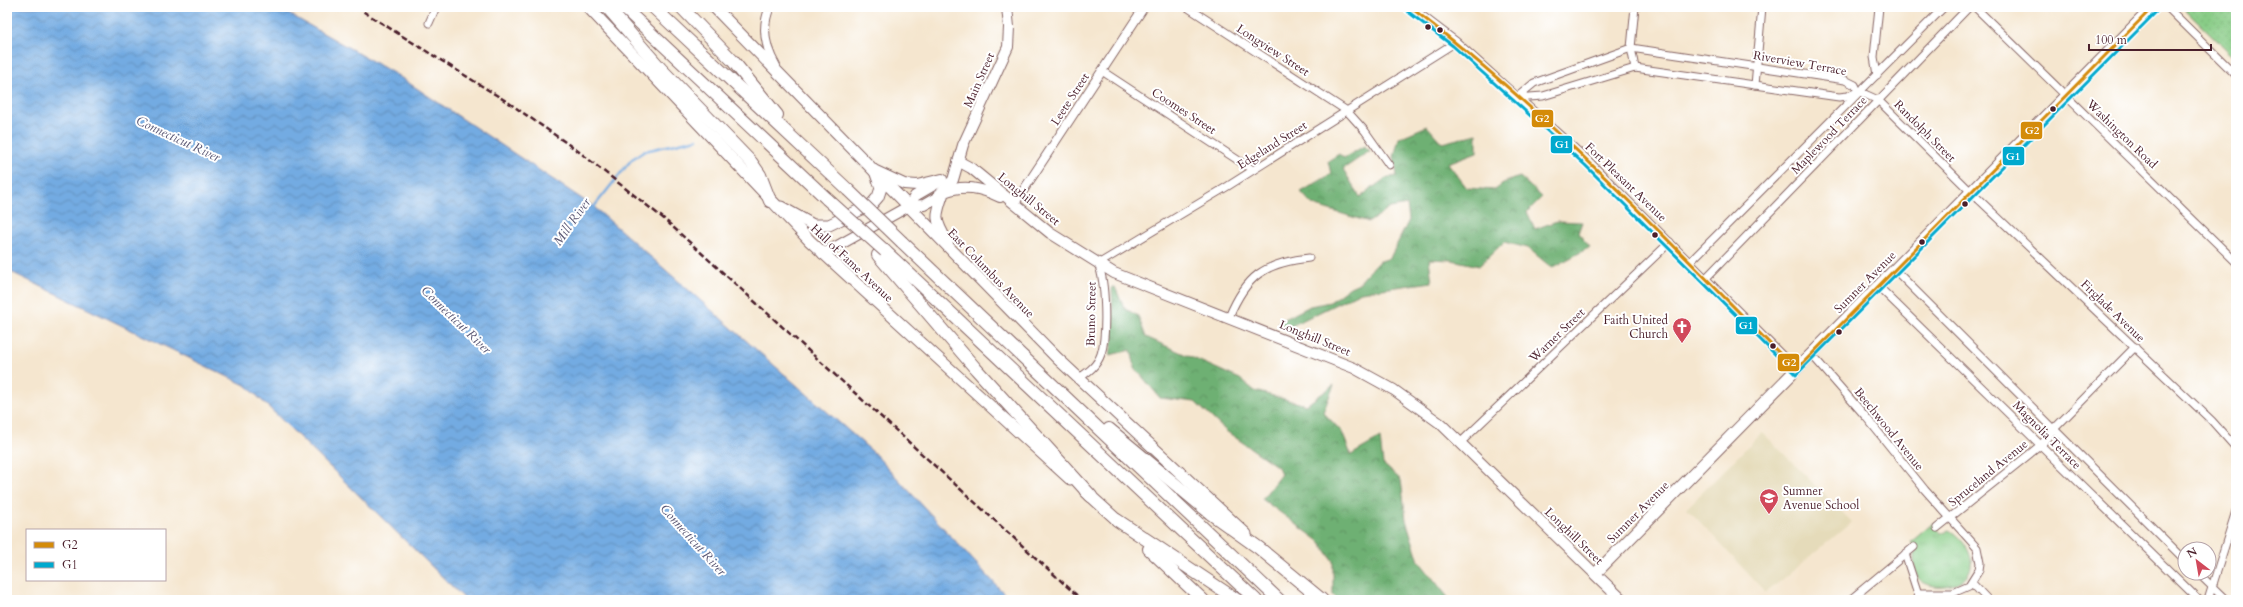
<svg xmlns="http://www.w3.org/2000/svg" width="2243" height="607" viewBox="0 0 2243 607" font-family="Cardo,serif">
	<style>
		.built { fill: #e5dbba }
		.grass { fill: url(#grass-tufts); stroke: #697658 }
		.forest { fill: url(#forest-crowns); stroke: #5c684f }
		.park { fill: url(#park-dots); stroke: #697658 }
		.water { fill: url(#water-waves); stroke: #5e6586 }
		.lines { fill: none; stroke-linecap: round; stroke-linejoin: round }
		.stream { stroke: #73abe2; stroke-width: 2.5 }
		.minor-casing { stroke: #866564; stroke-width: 9 }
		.tertiary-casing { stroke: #866564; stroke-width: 10 }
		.secondary-casing { stroke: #866564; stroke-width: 12 }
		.primary-casing { stroke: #866564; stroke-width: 13 }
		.motorway-casing { stroke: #866564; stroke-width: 14 }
		.minor { stroke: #fff; stroke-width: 7 }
		.tertiary { stroke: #fff; stroke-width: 8 }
		.secondary { stroke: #fff; stroke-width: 10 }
		.primary { stroke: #fff; stroke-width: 11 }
		.motorway { stroke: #fff; stroke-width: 12 }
		.rail { stroke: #4a1f2b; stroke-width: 2.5; stroke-dasharray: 6 3; stroke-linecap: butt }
		.motorway-bridge-casing { stroke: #866564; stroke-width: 14; stroke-linecap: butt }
		.motorway-bridge { stroke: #fff; stroke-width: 12 }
		.bus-1-casing { stroke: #fff; stroke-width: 6 }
		.bus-2-casing { stroke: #fff; stroke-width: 6 }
		.bus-1 { stroke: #d48b09; stroke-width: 3 }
		.bus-2 { stroke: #00a9ce; stroke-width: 3 }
		.bus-dot { fill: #4a1f2b; stroke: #fff; stroke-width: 1.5 }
		.labels { text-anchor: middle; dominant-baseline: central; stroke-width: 4; stroke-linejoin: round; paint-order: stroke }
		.street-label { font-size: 12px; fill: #4a1f2b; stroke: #fff }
		.poi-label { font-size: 12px; fill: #4a1f2b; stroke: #fff; text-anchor: end }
		.water-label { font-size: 13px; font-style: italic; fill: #5a5774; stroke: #fff }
		.line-badge { stroke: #fff; stroke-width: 1.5 }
		.badge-label { font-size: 11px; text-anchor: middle; font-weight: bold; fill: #fff }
	</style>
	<defs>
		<pattern id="grass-tufts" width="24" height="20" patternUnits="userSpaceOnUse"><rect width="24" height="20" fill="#88cc86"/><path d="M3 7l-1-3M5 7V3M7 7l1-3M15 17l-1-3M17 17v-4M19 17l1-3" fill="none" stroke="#77af74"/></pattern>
		<pattern id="forest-crowns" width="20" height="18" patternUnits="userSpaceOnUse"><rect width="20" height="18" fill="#6eb073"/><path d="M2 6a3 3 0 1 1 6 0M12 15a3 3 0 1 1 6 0" fill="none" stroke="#5c8f5f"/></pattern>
		<pattern id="park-dots" width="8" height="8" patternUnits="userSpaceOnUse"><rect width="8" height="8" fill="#88cc86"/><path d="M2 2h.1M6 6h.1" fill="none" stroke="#77af74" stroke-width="1.8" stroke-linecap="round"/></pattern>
		<pattern id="water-waves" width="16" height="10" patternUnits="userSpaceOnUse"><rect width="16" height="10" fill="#73abe2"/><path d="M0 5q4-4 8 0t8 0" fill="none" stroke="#608bb7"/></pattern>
	</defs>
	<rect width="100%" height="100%" fill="#fff"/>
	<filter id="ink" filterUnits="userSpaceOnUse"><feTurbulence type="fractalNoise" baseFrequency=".025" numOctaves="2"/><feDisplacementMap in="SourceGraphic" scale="8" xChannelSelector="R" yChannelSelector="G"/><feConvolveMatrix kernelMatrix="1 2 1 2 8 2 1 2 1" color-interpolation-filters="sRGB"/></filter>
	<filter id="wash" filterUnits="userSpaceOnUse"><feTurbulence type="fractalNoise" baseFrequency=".012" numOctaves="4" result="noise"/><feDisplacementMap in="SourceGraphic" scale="16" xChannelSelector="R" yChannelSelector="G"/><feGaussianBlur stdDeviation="0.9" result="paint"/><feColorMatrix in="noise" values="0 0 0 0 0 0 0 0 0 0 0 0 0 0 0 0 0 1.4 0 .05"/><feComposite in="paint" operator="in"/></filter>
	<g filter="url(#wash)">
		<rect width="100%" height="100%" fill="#f5e6cf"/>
		<polygon class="built" points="1762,432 1852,522 1766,593 1687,508"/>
		<path class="grass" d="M 1933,523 L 1941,533 L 1949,530 C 1966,540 1982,565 1962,580 C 1951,589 1924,589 1917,576 C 1914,570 1914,561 1914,555 L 1918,551 L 1911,542 Z"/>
		<g class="forest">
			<polygon points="1427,126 1442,143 1477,134 1477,152 1448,163 1467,188 1495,190 1507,181 1520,177 1542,197 1527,212 1535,229 1557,221 1582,222 1578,233 1590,247 1552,268 1528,248 1504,242 1479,266 1452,260 1429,259 1432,282 1361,292 1289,327 1277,323 1310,306 1330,302 1350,287 1359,283 1378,262 1390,258 1409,220 1407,205 1390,208 1369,222 1313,205 1301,192 1331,174 1328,161 1339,154 1344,158 1364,146 1370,151 1343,169 1360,197 1386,178 1397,176 1394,157 1399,138"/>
			<polygon points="1112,287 1115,287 1124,308 1138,316 1146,337 1240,379 1255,391 1306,405 1334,385 1323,412 1342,432 1351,455 1380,438 1383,464 1401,480 1406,520 1419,561 1450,600 1338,600 1333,595 1333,561 1319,541 1262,499 1281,474 1278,467 1226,431 1195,402 1160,398 1135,368 1131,350 1110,355 1113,336"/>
		</g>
		<polygon class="park" points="2183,7 2236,7 2236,59"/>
		<polygon class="water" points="7,7 277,7 397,75 594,207 874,453 1010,600 466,600 247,386 7,270"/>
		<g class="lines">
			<polyline class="stream" points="593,208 632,159 645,151 697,139"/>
		</g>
	</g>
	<g filter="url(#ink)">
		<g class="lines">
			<defs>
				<g id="minor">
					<polyline points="1187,7 1347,111 1365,131 1389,165"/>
					<polyline points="1975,7 2236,262"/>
					<polyline points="2167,7 2236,75"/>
					<polyline points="429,23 436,7"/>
					<polyline points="1635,68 1631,48 1635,7"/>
					<polyline points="1102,71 1253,170"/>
					<polyline points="1877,75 1874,57 1879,7"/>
					<polyline points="1755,85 1762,7"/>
					<polyline points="1858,91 1878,100 1971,192 2212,421 2236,448"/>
					<polyline points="1516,98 1534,83 1631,48 1845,80 1855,85 1858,91"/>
					<polyline points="1516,98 1543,96 1635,68 1839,97 1848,96 1855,93"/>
					<polyline points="1690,262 1944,7"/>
					<path d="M 1895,270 C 1992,366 2088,464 2185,560"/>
					<polyline points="1705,279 1969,7"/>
					<polyline points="1879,287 2199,600"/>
					<path d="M 1229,317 C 1246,276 1264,263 1309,258"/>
					<polyline points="1812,355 1866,417 1925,490 1977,548 1980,563 1979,570 1969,586 1953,593 1919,593"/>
					<path d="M 1078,379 C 1088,372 1097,366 1101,354 C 1107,336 1106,281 1098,264 L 1228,186 L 1456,42"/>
					<polyline points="1460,443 1670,242"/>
					<polyline points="1937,528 2042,444 2053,430 2135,347"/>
					<polyline points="1905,554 1920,600"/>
					<polyline points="2198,573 2226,600"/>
					<polyline points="1972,583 1988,600"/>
					<polyline points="1850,600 1914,547"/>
					<polyline points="2208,600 2236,511"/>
				</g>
				<g id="tertiary">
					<path d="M 770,7 C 761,27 765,47 776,66"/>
					<polyline points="1410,7 1456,42 1588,161 1796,370"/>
					<polyline points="1015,203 1144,7"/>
				</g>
				<g id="secondary">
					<polyline points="958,161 971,168 1050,233 1114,273 1354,368 1394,390 1441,424 1595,574"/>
					<polyline points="876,171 904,184 917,185 942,179"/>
					<polyline points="909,206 915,196 939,182"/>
					<path d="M 948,242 C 934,219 935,217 944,192 C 964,184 981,188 1000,197"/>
					<polyline points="823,254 909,206 924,205 936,198 953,180 963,145 1008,47 1009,27 1007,7"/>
				</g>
				<g id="primary">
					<polyline points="588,7 810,241 1070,479"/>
					<polyline points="714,7 1057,358 1246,534"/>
					<polyline points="781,207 813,225 829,225 872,204 878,197 881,188 876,174"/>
					<polyline points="1085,491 1117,520"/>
					<polyline points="1622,600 1595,574 2153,7"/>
				</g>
				<g id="motorway">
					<polyline points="607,7 661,69 751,162 760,175 770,201"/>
					<polyline points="623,7 827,199"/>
					<polyline points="653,7 848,190"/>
					<polyline points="681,7 733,61 777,115"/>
					<polyline points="902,242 1279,600"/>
					<polyline points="885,251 1256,600"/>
					<polyline points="878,255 976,369 1091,496"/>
					<polyline points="1109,429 1210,513 1259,548 1322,600"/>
					<polyline points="1117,520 1237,600"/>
					<polyline points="1149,549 1203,600"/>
				</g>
			</defs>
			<use href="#minor" class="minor-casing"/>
			<use href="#tertiary" class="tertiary-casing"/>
			<use href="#secondary" class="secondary-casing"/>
			<use href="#primary" class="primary-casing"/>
			<use href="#motorway" class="motorway-casing"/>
			<use href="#minor" class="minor"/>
			<use href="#tertiary" class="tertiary"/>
			<use href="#secondary" class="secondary"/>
			<use href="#primary" class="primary"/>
			<use href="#motorway" class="motorway"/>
			<polyline class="rail" points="356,7 509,103 578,151 663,218 1082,600"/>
			<defs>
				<g id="motorway-bridge">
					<polyline points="848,190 902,242"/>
					<polyline points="827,199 885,251"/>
				</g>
			</defs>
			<use href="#motorway-bridge" class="motorway-bridge-casing"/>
			<use href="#motorway-bridge" class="motorway-bridge"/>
			<defs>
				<path id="bus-1" d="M 1410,7 C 1551,114 1672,245 1796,370 L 2153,7"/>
				<polyline id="bus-2" points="1407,11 1453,46 1585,165 1796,375 2157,11"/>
			</defs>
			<use href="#bus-1" class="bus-1-casing"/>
			<use href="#bus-2" class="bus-2-casing"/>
			<use href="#bus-1" class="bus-1"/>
			<use href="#bus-2" class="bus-2"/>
		</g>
	</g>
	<defs>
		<symbol id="church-pin" viewBox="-11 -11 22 30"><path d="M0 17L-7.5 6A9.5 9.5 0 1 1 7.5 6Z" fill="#d1495b" stroke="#fff"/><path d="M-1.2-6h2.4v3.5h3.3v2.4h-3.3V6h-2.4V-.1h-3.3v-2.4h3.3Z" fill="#fff"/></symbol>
		<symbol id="school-pin" viewBox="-11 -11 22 30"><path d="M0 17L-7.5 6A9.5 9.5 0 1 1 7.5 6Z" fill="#d1495b" stroke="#fff"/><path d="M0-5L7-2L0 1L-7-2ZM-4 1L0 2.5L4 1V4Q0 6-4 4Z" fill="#fff"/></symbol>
	</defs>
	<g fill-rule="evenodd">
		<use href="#church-pin" x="1671" y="316" width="22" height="30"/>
		<use href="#school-pin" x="1758" y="487" width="22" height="30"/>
	</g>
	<g class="bus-dot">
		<circle cx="1428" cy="27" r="3.5"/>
		<circle cx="1440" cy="30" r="3.5"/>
		<circle cx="2053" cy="109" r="3.5"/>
		<circle cx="1965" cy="204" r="3.5"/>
		<circle cx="1655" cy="235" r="3.5"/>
		<circle cx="1922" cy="242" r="3.5"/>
		<circle cx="1839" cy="332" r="3.5"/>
		<circle cx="1773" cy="346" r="3.5"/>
	</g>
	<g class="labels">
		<g class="street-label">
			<text transform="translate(1273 50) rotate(33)">Longview Street</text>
			<text transform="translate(1800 63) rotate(10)">Riverview Terrace</text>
			<text transform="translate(979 80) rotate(-66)">Main Street</text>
			<text transform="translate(1070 99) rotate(-57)">Leete Street</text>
			<text transform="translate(1184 111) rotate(33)">Coomes Street</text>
			<text transform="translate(1925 131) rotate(45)">Randolph Street</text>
			<text transform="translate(2122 134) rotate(44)">Washington Road</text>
			<text transform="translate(1829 135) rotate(-46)">Maplewood Terrace</text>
			<text transform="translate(1272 145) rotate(-32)">Edgeland Street</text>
			<text transform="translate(1626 182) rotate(44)">Fort Pleasant Avenue</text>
			<text transform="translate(1029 199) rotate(39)">Longhill Street</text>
			<text transform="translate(852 263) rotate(43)">Hall of Fame Avenue</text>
			<text transform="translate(991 273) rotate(46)">East Columbus Avenue</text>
			<text transform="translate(1865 282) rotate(-45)">Sumner Avenue</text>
			<text transform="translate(2113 311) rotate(44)">Firglade Avenue</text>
			<text transform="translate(1091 314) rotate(-89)">Bruno Street</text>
			<text transform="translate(1557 335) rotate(-44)">Warner Street</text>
			<text transform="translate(1315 338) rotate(22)">Longhill Street</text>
			<text transform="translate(1889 429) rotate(51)">Beechwood Avenue</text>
			<text transform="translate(2047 435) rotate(45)">Magnolia Terrace</text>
			<text transform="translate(1988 473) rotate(-39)">Spruceland Avenue</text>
			<text transform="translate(1638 512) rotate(-45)">Sumner Avenue</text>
			<text transform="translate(1574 536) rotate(44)">Longhill Street</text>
		</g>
		<g class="poi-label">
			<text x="1668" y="320">Faith United<tspan x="1668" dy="14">Church</tspan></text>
			<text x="1783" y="491" text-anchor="start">Sumner<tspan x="1783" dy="14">Avenue School</tspan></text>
		</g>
		<g class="water-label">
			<text transform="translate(178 139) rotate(25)">Connecticut River</text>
			<text transform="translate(572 222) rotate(-55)">Mill River</text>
			<text transform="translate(456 320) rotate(44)">Connecticut River</text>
			<text transform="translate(693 540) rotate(48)">Connecticut River</text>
		</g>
	</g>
	<g class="line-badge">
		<rect x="1531" y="109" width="23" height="19" rx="4" fill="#d48b09"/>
		<rect x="2020" y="121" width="23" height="19" rx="4" fill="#d48b09"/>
		<rect x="1550" y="135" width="23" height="19" rx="4" fill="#00a9ce"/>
		<rect x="2002" y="146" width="23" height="20" rx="4" fill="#00a9ce"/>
		<rect x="1735" y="316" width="23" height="19" rx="4" fill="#00a9ce"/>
		<rect x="1777" y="353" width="23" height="19" rx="4" fill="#d48b09"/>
	</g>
	<g class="badge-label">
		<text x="1542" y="122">G2</text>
		<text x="2032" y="134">G2</text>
		<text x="1562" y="148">G1</text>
		<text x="2013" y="160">G1</text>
		<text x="1746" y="329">G1</text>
		<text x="1789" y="366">G2</text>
	</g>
	<rect width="2243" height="607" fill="none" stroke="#fff" stroke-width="24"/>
	<rect x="26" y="529" width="140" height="52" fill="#ffffff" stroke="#b7a5aa"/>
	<rect x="34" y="542" width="20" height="6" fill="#d48b09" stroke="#b7a5aa"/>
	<text x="62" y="549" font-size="12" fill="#4a1f2b">G2</text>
	<rect x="34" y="562" width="20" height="6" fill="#00a9ce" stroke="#b7a5aa"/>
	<text x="62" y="569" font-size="12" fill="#4a1f2b">G1</text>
	<g transform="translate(2197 561) rotate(329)"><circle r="19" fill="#ffffff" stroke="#b7a5aa"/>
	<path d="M0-3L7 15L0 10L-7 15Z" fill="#d1495b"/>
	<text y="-6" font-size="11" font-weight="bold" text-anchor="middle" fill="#4a1f2b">N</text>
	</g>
	<path d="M2089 44v6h122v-6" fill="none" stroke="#4a1f2b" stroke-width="2"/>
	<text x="2095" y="44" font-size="12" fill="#4a1f2b" stroke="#ffffff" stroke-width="3" paint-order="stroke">100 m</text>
</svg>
